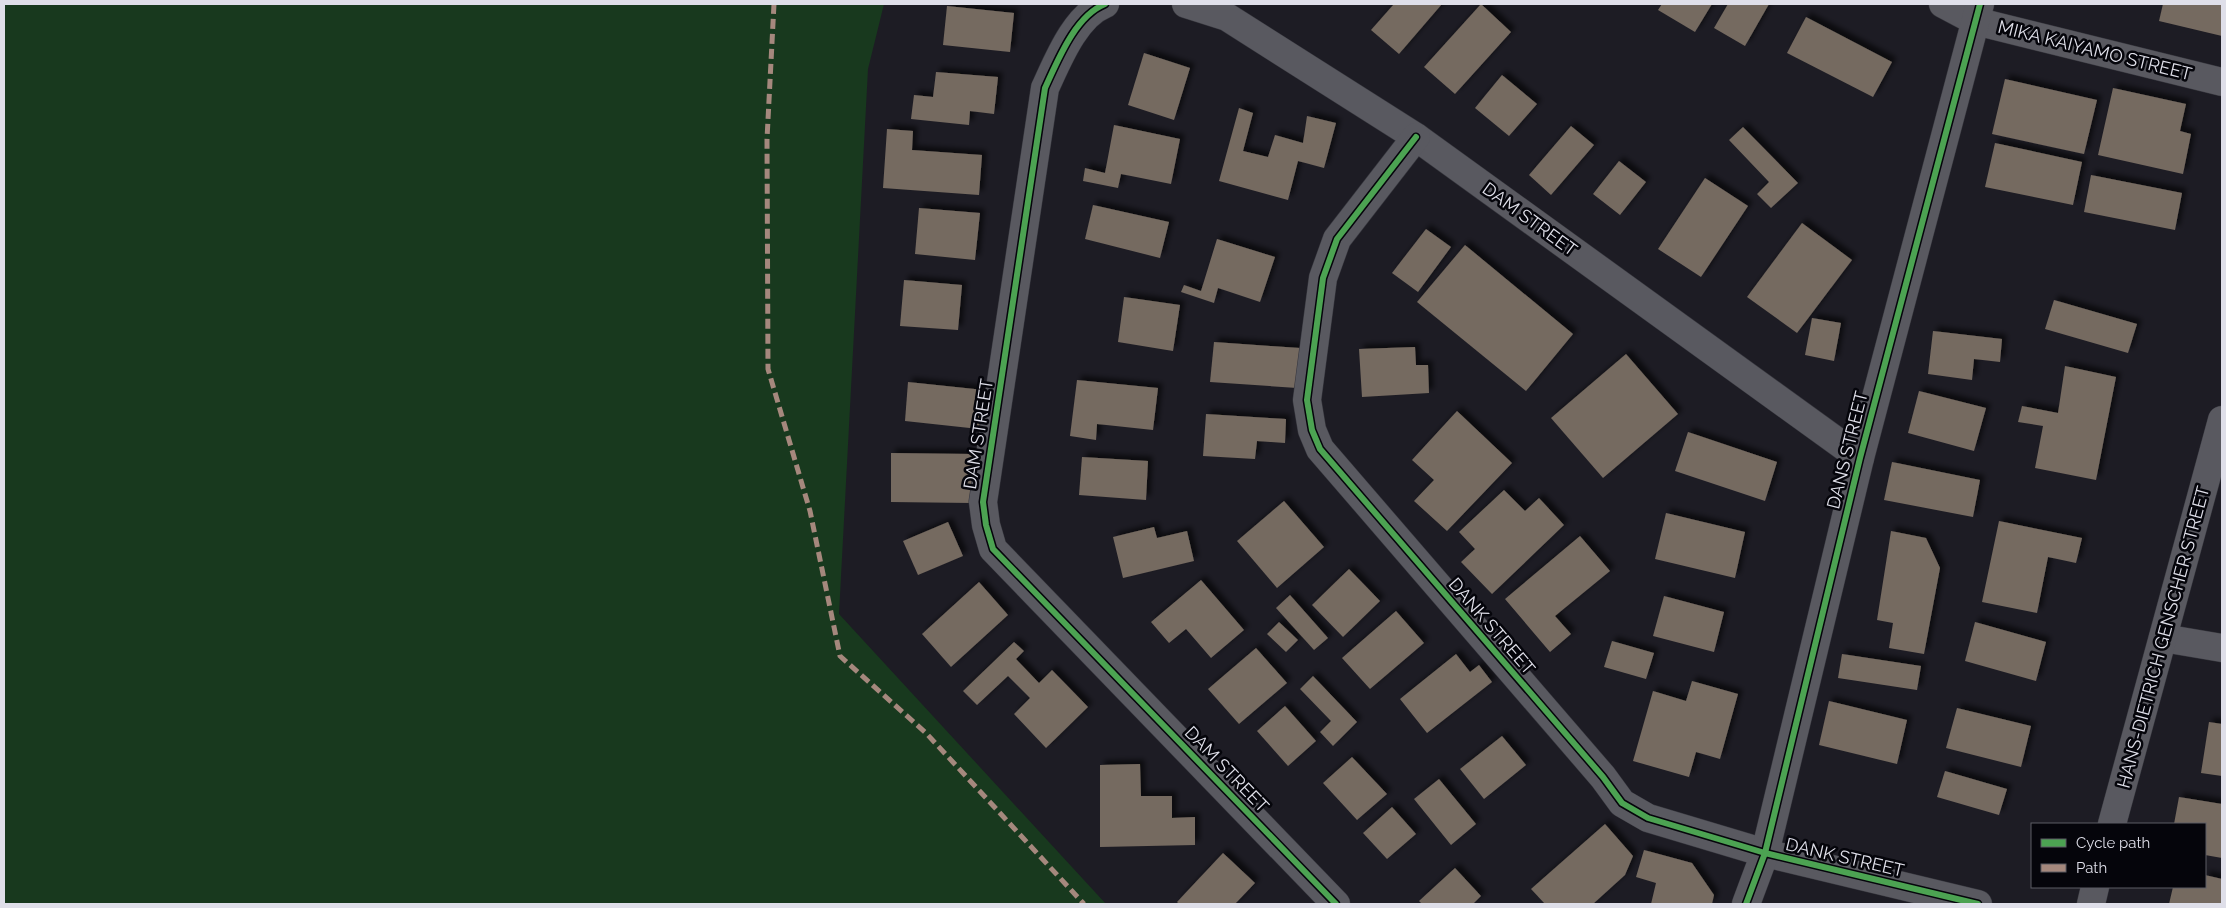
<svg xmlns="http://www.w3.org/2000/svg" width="2226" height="908" viewBox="0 0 2226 908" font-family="Raleway,sans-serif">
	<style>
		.green { fill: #18391e }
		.building { fill: #756a60; filter: url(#shadow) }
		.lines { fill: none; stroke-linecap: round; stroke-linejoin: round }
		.street-casing { stroke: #36363d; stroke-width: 29 }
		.secondary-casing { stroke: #36363d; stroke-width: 29 }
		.street { stroke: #595960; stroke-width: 28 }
		.secondary { stroke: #595960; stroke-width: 28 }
		.quiet { stroke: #a5887d; stroke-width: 5; stroke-dasharray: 10 5; stroke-linecap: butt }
		.cycleway-casing { stroke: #05050b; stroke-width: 9 }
		.cycleway { stroke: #4ca352; stroke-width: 6 }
		.labels { text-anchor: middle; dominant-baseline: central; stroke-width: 5; stroke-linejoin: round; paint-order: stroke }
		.street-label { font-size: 18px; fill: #dfdfe9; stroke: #05050b }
	</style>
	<defs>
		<filter id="shadow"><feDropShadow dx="4.5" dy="-4.5" stdDeviation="2.5" flood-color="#0009"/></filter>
	</defs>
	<rect width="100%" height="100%" fill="#1d1c24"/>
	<polygon class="green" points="4,4 884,4 868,69 839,614 1106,904 4,904"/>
	<g class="building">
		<polygon points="1394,4 1442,4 1399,54 1371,30"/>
		<polygon points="1481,4 1511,32 1455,94 1424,67"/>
		<polygon points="1662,4 1712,4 1695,32 1658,10"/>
		<polygon points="1728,4 1769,4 1745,46 1714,28"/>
		<polygon points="2163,4 2222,4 2222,36 2159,21"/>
		<polygon points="947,6 1014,13 1010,52 943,45"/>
		<polygon points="1806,17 1892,62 1873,97 1787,53"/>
		<polygon points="1144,53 1190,68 1174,120 1128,105"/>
		<polygon points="936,72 998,77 994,114 970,111 969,125 911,119 914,95 933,97"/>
		<polygon points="1502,75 1537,104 1509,136 1475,108"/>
		<polygon points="2005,79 2097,100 2084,154 1992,134"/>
		<polygon points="2113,88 2186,104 2180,131 2191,134 2183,174 2098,155"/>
		<polygon points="1239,108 1253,113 1243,151 1268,157 1275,135 1303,143 1307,116 1336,123 1324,168 1298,161 1288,200 1219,181"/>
		<polygon points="1114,125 1180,139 1171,184 1121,174 1118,188 1083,181 1085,168 1105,173"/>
		<polygon points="1571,126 1594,145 1551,195 1529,175"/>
		<polygon points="1743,127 1798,183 1771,208 1757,194 1769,182 1729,140"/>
		<polygon points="887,129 913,131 912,150 982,155 979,195 883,188"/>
		<polygon points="1995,143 2082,162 2073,205 1985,187"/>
		<polygon points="1619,161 1646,182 1620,215 1593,194"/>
		<polygon points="2091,175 2182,193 2175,230 2084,212"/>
		<polygon points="1705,178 1748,206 1701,277 1658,249"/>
		<polygon points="1093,205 1169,222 1160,258 1085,239"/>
		<polygon points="919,208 980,213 975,260 915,254"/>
		<polygon points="1802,223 1852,260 1797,333 1747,297"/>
		<polygon points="1426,229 1451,247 1418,292 1392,273"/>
		<polygon points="1217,239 1275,257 1260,302 1218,288 1214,303 1181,292 1184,285 1201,291"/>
		<polygon points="1465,245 1573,334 1526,391 1417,302"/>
		<polygon points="904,280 962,285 958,330 900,326"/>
		<polygon points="1124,297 1180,305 1173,351 1118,342"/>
		<polygon points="2054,300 2137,324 2128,353 2045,329"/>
		<polygon points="1812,318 1841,323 1834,361 1805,355"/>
		<polygon points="1933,331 2002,339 2000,362 1974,359 1972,380 1928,374"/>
		<polygon points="1214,342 1300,348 1297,388 1210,382"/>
		<polygon points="1415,347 1416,365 1428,365 1429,393 1362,397 1359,349"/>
		<polygon points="1626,354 1678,414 1603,478 1551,418"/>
		<polygon points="2065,366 2116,377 2096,480 2035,468 2043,426 2018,422 2022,406 2058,413"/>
		<polygon points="1077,380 1158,388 1153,430 1097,424 1096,440 1070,436"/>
		<polygon points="908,382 984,390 979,429 905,421"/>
		<polygon points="1919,391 1986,408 1974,451 1908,433"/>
		<polygon points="1457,411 1512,463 1447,531 1414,501 1434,480 1412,460"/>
		<polygon points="1206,414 1286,419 1285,443 1257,441 1255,459 1203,456"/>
		<polygon points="1688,432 1777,462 1765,501 1675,471"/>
		<polygon points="891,453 972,454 972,503 891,502"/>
		<polygon points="1082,457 1148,461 1146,500 1079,495"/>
		<polygon points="1892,462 1980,480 1973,517 1884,500"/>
		<polygon points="1504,490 1525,511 1539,498 1564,525 1492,594 1461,562 1475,549 1459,532"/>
		<polygon points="1284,501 1324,547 1277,588 1237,541"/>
		<polygon points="1666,513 1745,532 1735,578 1655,559"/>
		<polygon points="1999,521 2082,538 2076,563 2048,557 2037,613 1982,602"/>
		<polygon points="948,522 963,556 918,575 903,541"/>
		<polygon points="1154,527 1157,538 1187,531 1194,561 1123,578 1113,537"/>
		<polygon points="1891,531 1926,538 1940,568 1924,654 1889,648 1893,623 1877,620"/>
		<polygon points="1580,536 1610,571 1555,616 1571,634 1550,652 1505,599"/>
		<polygon points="1349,569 1380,601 1343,637 1312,605"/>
		<polygon points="1201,580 1244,630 1211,658 1186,629 1169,643 1151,622"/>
		<polygon points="979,582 1008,615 951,667 922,634"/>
		<polygon points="1290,595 1328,638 1314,650 1276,608"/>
		<polygon points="1664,596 1724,612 1714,652 1653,636"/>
		<polygon points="1396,611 1424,643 1370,689 1342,658"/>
		<polygon points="1279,622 1298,640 1286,652 1267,634"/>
		<polygon points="1975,622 2046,642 2036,681 1965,661"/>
		<polygon points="1612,641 1654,653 1646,679 1604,667"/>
		<polygon points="1014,642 1024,651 1016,659 1039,683 1052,670 1088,707 1046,748 1014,714 1030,698 1008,676 977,705 963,691"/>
		<polygon points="1256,648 1287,683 1239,724 1208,689"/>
		<polygon points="1456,654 1470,672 1479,665 1492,682 1427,733 1400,699"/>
		<polygon points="1842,654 1921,666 1917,690 1838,678"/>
		<polygon points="1313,676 1357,722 1333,746 1320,732 1331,721 1300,689"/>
		<polygon points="1692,681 1738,694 1720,759 1696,752 1689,777 1633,761 1653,691 1686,701"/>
		<polygon points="1829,701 1907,720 1897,764 1819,745"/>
		<polygon points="1285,706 1316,741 1288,766 1257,731"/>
		<polygon points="1957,708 2031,726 2021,767 1946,748"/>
		<polygon points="2209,722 2222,724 2222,776 2201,773"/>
		<polygon points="1502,736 1526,765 1484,799 1460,769"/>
		<polygon points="1352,757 1387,794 1357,820 1323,783"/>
		<polygon points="1140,764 1141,796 1172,796 1172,818 1195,817 1195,845 1100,847 1100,765"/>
		<polygon points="1945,771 2007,789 1999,815 1937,797"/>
		<polygon points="1439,779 1476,824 1451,845 1414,799"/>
		<polygon points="2179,797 2222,804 2222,858 2205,855 2205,824 2174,824"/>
		<polygon points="1392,807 1416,834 1387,859 1363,833"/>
		<polygon points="1605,824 1633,856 1625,875 1593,904 1545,904 1531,889"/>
		<polygon points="1644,850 1692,863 1714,895 1712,904 1651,904 1656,883 1636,877"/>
		<polygon points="1223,853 1255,883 1235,904 1179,904 1177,902"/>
		<polygon points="1455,868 1481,896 1473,904 1422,904 1419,901"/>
		<polygon points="2205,875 2222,879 2222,904 2169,904 2173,887 2205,887"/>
	</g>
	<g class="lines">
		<defs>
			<g id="street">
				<path d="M 1105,4 C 1075,16 1058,60 1045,88 L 983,502 L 986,525 L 993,549 L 1336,904"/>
				<polyline points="1186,4 1227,17 1416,137 1860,458"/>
				<polyline points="1943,4 1975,21 2222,82"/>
				<polyline points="1416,137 1337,239 1323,278 1307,400 1312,430 1320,449 1603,777 1622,803 1648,818 1765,853 1978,904"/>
				<polyline points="2163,638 2222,648"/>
				<polyline points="1746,904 1765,853 1860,458 1980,4"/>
			</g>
			<g id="secondary">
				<polyline points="2112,824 2222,420"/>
				<polyline points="2091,904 2095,887"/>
			</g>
		</defs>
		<use href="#street" class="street-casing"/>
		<use href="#secondary" class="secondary-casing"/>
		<use href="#street" class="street"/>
		<use href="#secondary" class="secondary"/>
		<polyline class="quiet" points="774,4 767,139 768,369 810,511 840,656 926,733 1084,904"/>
		<defs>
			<g id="cycleway">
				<path d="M 1105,4 C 1075,16 1058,60 1045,88 L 983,502 L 986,525 L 993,549 L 1336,904"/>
				<polyline points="1416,137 1337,239 1323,278 1307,400 1312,430 1320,449 1603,777 1622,803 1648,818 1765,853 1978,904"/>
				<polyline points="1746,904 1765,853 1860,458 1980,4"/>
			</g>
		</defs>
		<use href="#cycleway" class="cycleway-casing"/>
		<use href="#cycleway" class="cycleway"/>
	</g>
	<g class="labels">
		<g class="street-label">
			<text transform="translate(2095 50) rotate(14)">MIKA KAIYAMO STREET</text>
			<text transform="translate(1530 219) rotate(36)">DAM STREET</text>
			<text transform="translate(978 434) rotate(-81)">DAM STREET</text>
			<text transform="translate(1847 450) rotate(-76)">DANS STREET</text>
			<text transform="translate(1492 626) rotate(49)">DANK STREET</text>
			<text transform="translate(2163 637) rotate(-75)">HANS-DIETRICH GENSCHER STREET</text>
			<text transform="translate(1227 769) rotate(46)">DAM STREET</text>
			<text transform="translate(1845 857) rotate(13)">DANK STREET</text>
		</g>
	</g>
	<rect width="2226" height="908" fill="none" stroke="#dfdfe9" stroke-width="10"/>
	<rect x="2031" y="823" width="175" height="65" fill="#05050b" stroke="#5c5c64"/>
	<rect x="2041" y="839" width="25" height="8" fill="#4ca352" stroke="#5c5c64"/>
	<text x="2076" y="848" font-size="15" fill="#dfdfe9">Cycle path</text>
	<rect x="2041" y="864" width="25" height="8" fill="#a5887d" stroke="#5c5c64"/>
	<text x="2076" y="873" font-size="15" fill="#dfdfe9">Path</text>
</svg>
